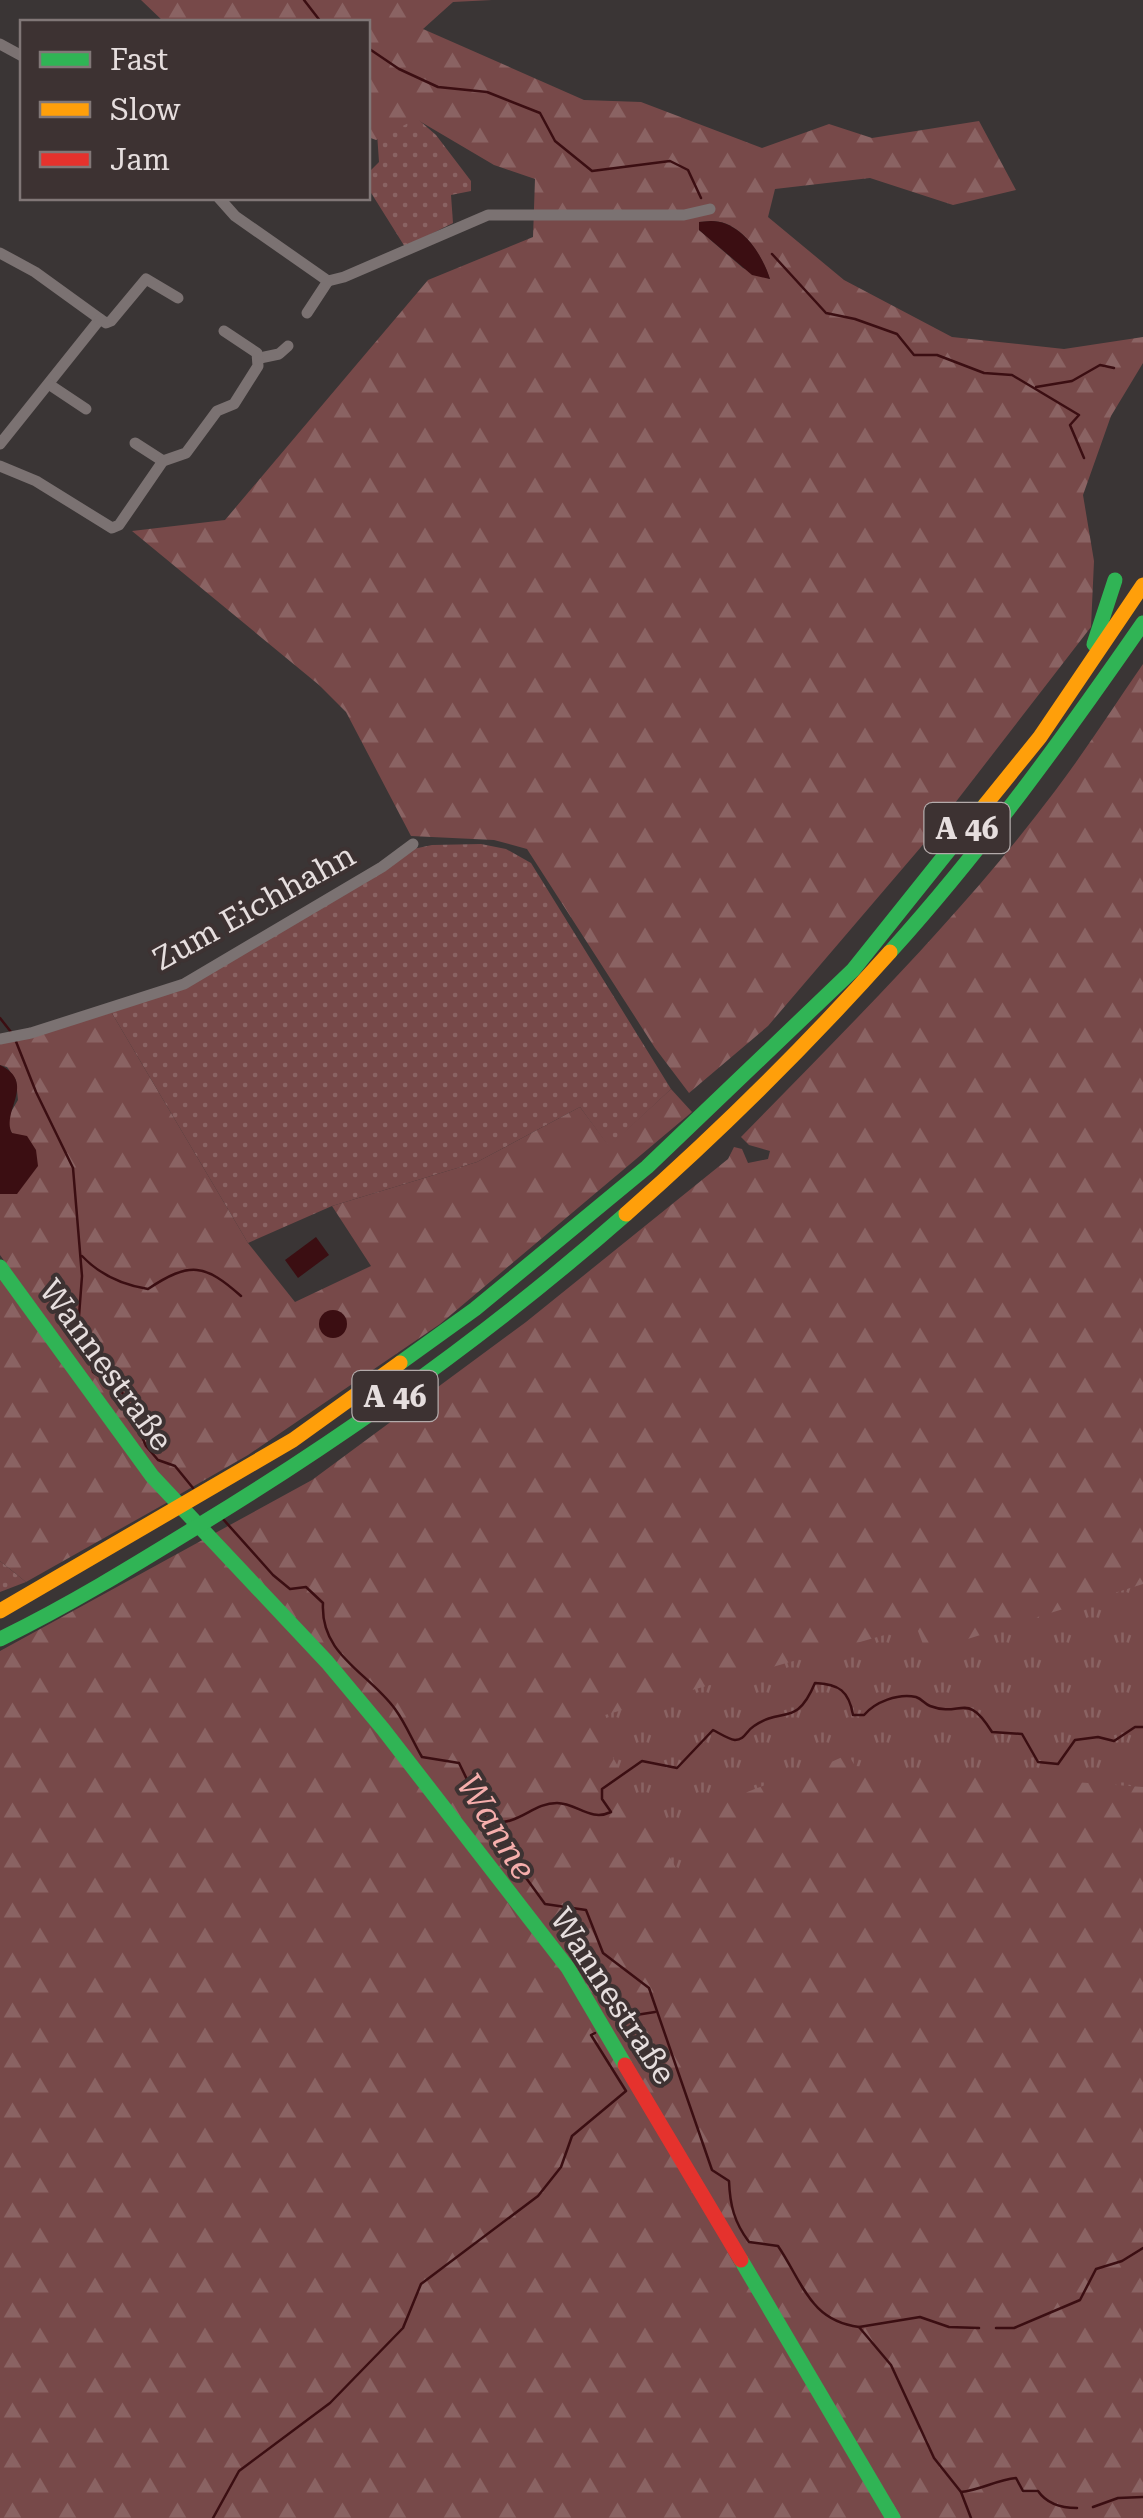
<svg xmlns="http://www.w3.org/2000/svg" width="1143" height="2518" viewBox="0 0 1143 2518" font-family="'Roboto Serif',serif">
	<style>
		.grass { fill: url(#grass-dots) }
		.forest { fill: url(#forest-firs); fill-rule: evenodd }
		.park { fill: url(#park-tufts) }
		.water { fill: #3b0e12 }
		.lines { fill: none; stroke-linecap: round; stroke-linejoin: round }
		.stream { stroke: #3b0e12; stroke-width: 2.5 }
		.street { stroke: #7b7272; stroke-width: 11 }
		.fast { stroke: #30b455; stroke-width: 15 }
		.slow { stroke: #ff9f0a; stroke-width: 15 }
		.jam { stroke: #e5322d; stroke-width: 15 }
		.labels { text-anchor: middle; dominant-baseline: central; stroke-width: 8; stroke-linejoin: round; paint-order: stroke }
		.shield { fill: #3d3232; stroke: #b3aaaa; stroke-width: 2.5 }
		.shield-label { font-size: 30px; font-weight: bold; fill: #e6dede }
		.street-label { font-size: 32px; fill: #e6dede; stroke: #3d3232 }
		.water-label { font-size: 35px; font-style: italic; fill: #f5aeac; stroke: #3d3232 }
	</style>
	<defs>
		<pattern id="grass-dots" width="8" height="8" patternUnits="userSpaceOnUse" patternTransform="scale(2.5)"><rect width="8" height="8" fill="#774949"/><path d="M2 2h.1M6 6h.1" fill="none" stroke="#8a6363" stroke-width="1.8" stroke-linecap="round"/></pattern>
		<pattern id="forest-firs" width="22" height="20" patternUnits="userSpaceOnUse" patternTransform="scale(2.5)"><rect width="22" height="20" fill="#774949"/><path d="M5 1l3.5 6h-7zM16 11l3.5 6h-7z" fill="#8a6363"/></pattern>
		<pattern id="park-tufts" width="24" height="20" patternUnits="userSpaceOnUse" patternTransform="scale(2.5)"><rect width="24" height="20" fill="#774949"/><path d="M3 7l-1-3M5 7V3M7 7l1-3M15 17l-1-3M17 17v-4M19 17l1-3" fill="none" stroke="#8a6363"/></pattern>
	</defs>
	<rect width="100%" height="100%" fill="#3a3535"/>
	<g class="grass">
		<polygon points="412,114 436,135 471,181 471,191 451,195 453,223 405,247 368,188 368,173 379,162 377,133"/>
		<polygon points="481,844 506,849 531,863 671,1089 609,1147 580,1107 477,1162 332,1206 248,1243 110,1010 186,986 413,849 432,845"/>
		<polygon points="0,1561 26,1582 0,1592"/>
	</g>
	<g class="forest">
		<path d="M 141,0 L 492,0 L 453,2 L 423,29 L 584,100 L 641,102 L 762,148 L 829,124 L 872,138 L 979,121 L 1016,190 L 953,205 L 870,178 L 775,189 L 768,217 L 844,280 L 952,337 L 1064,349 L 1143,337 L 1143,363 L 1111,416 L 1083,495 L 1094,561 L 1091,627 L 921,847 L 768,1026 L 689,1093 L 655,1048 L 527,849 L 494,840 L 411,836 L 346,712 L 319,685 L 132,531 L 225,520 L 428,280 L 533,237 L 535,179 L 494,165 L 416,119 L 376,140 L 368,137 L 368,22 L 164,22 ZM 711,221 C 741,221 761,253 770,279 L 743,268 L 699,230 L 699,222 Z"/>
		<path d="M 1143,664 L 1143,2518 L 0,2518 L 0,1651 L 312,1480 L 526,1322 L 728,1159 L 734,1147 L 742,1149 L 748,1163 L 768,1159 L 770,1151 L 749,1145 L 741,1137 C 849,1026 962,915 1055,791 C 1086,750 1114,706 1143,664 Z"/>
		<polygon points="110,1010 248,1243 295,1302 371,1266 332,1206 477,1162 580,1107 609,1146 671,1089 692,1112 440,1324 248,1455 175,1497 0,1255 0,1194 17,1194 12,1133 8,1126 8,1117 18,1100 16,1080 7,1067 0,1065 0,1043"/>
		<polygon points="0,1275 168,1502 26,1582 0,1561"/>
	</g>
	<path class="park" d="M 1143,1584 L 1143,1787 L 855,1766 L 848,1754 C 785,1788 652,1793 692,1896 L 591,1719 L 916,1626 L 926,1652 Z"/>
	<g class="water">
		<path d="M 711,221 C 740,221 762,253 770,279 L 752,275 L 699,230 L 699,222 Z"/>
		<path d="M 0,1065 C 37,1083 1,1111 12,1133 L 27,1136 L 36,1150 L 38,1166 L 17,1194 L 0,1194 Z"/>
		<polygon points="316,1237 329,1255 298,1278 285,1260"/>
		<circle cx="333" cy="1324" r="14"/>
	</g>
	<g class="lines">
		<g class="stream">
			<polyline points="304,0 321,22"/>
			<polyline points="368,48 399,69 438,87 487,92 540,113 555,141 592,171 670,161 688,170 701,198"/>
			<polyline points="772,254 826,313 855,319 897,334 914,355 937,355 984,373 1012,375 1079,415 1070,425 1084,458"/>
			<polyline points="1036,387 1072,381 1100,365 1114,368"/>
			<polyline points="0,1018 11,1032"/>
			<polyline points="15,1039 36,1092 73,1168 82,1276 79,1316 93,1372 122,1392 146,1446 158,1460 175,1466 193,1488"/>
			<path d="M 82,1256 C 99,1274 123,1285 148,1289 C 190,1261 205,1264 241,1296"/>
			<path d="M 223,1519 L 273,1575 L 290,1589 L 306,1587 L 323,1603 C 320,1655 368,1672 395,1709 C 406,1724 413,1742 422,1757 L 459,1763 L 492,1831 L 545,1904 L 586,1910 L 603,1953 L 649,1988 L 712,2170 L 729,2181 C 730,2205 734,2222 749,2242 L 778,2246 C 803,2283 810,2321 859,2327 L 891,2365 L 934,2458 L 961,2492 L 971,2518"/>
			<path d="M 487,1822 C 520,1827 531,1803 557,1803 C 577,1803 590,1822 611,1812 L 602,1799 L 602,1789 L 642,1761 L 677,1768 L 713,1730 C 719,1733 728,1739 735,1740 C 745,1740 746,1731 754,1726 C 783,1706 796,1728 815,1683 C 839,1684 849,1691 853,1715 L 864,1715 C 875,1702 898,1693 916,1697 C 922,1699 925,1704 930,1706 C 962,1718 966,1690 992,1732 L 1022,1734 L 1038,1762 L 1058,1764 L 1075,1740 L 1098,1737 L 1114,1741 L 1135,1727 L 1143,1727"/>
			<polyline points="617,2018 655,2012"/>
			<polyline points="859,2327 920,2317 949,2327 979,2328"/>
			<polyline points="996,2328 1014,2328 1080,2300 1096,2269 1122,2261 1143,2248"/>
			<path d="M 961,2492 C 981,2490 996,2480 1016,2478 L 1023,2491 L 1038,2491 C 1047,2504 1062,2508 1077,2508"/>
			<polyline points="1093,2507 1118,2498 1143,2497"/>
			<polyline points="213,2518 239,2471 330,2403 403,2328 421,2284 538,2196 561,2167 572,2136 626,2091 591,2035 595,2033"/>
		</g>
		<g class="street">
			<polyline points="0,44 22,56"/>
			<polyline points="219,198 235,216 328,281 344,277 488,215 684,215 710,209"/>
			<polyline points="0,253 35,272 100,319 0,444"/>
			<polyline points="307,313 328,281"/>
			<polyline points="100,319 106,323 111,321 146,279 178,298"/>
			<polyline points="260,358 279,354 288,346"/>
			<polyline points="50,385 86,409"/>
			<polyline points="135,443 163,461"/>
			<polyline points="0,466 36,481 112,528 119,525 163,461 186,453 217,411 234,404 258,366 257,353 224,331"/>
			<polyline points="0,1039 31,1033 184,984 382,867 413,844"/>
		</g>
		<g class="fast">
			<polyline points="1094,644 1115,580"/>
			<path d="M 890,952 C 983,849 1064,737 1143,623"/>
			<polyline points="0,1267 152,1476 327,1662 383,1729 568,1968 625,2065"/>
			<polyline points="400,1363 475,1309 647,1167 853,970 985,805"/>
			<path d="M 0,1639 C 68,1606 133,1566 198,1526 C 349,1434 493,1331 626,1214"/>
			<polyline points="741,2260 893,2518"/>
		</g>
		<g class="slow">
			<polyline points="985,805 1040,737 1143,585"/>
			<path d="M 626,1214 C 719,1132 807,1045 890,952"/>
			<polyline points="0,1611 293,1440 400,1363"/>
		</g>
		<polyline class="jam" points="625,2065 741,2260"/>
	</g>
	<g class="labels">
		<g class="shield">
			<rect x="924.5" y="803" width="85" height="50" rx="8"/>
			<rect x="352.5" y="1371" width="85" height="50" rx="8"/>
		</g>
		<g class="shield-label">
			<text x="967" y="828">A 46</text>
			<text x="395" y="1396">A 46</text>
		</g>
		<g class="street-label">
			<text transform="translate(254 907) rotate(-29)">Zum Eichhahn</text>
			<text transform="translate(106 1365) rotate(54)">Wannestraße</text>
			<text transform="translate(613 1996) rotate(57)">Wannestraße</text>
		</g>
		<g class="water-label">
			<text transform="translate(496 1827) rotate(58)">Wanne</text>
		</g>
	</g>
	<rect x="20" y="20" width="350" height="180" fill="#3d3232" stroke="#817777" stroke-width="2.5"/>
	<rect x="40" y="52" width="50" height="15" fill="#30b455" stroke="#817777" stroke-width="2.5"/>
	<text x="110" y="70" font-size="30" fill="#e6dede">Fast</text>
	<rect x="40" y="102" width="50" height="15" fill="#ff9f0a" stroke="#817777" stroke-width="2.5"/>
	<text x="110" y="120" font-size="30" fill="#e6dede">Slow</text>
	<rect x="40" y="152" width="50" height="15" fill="#e5322d" stroke="#817777" stroke-width="2.5"/>
	<text x="110" y="170" font-size="30" fill="#e6dede">Jam</text>
</svg>
